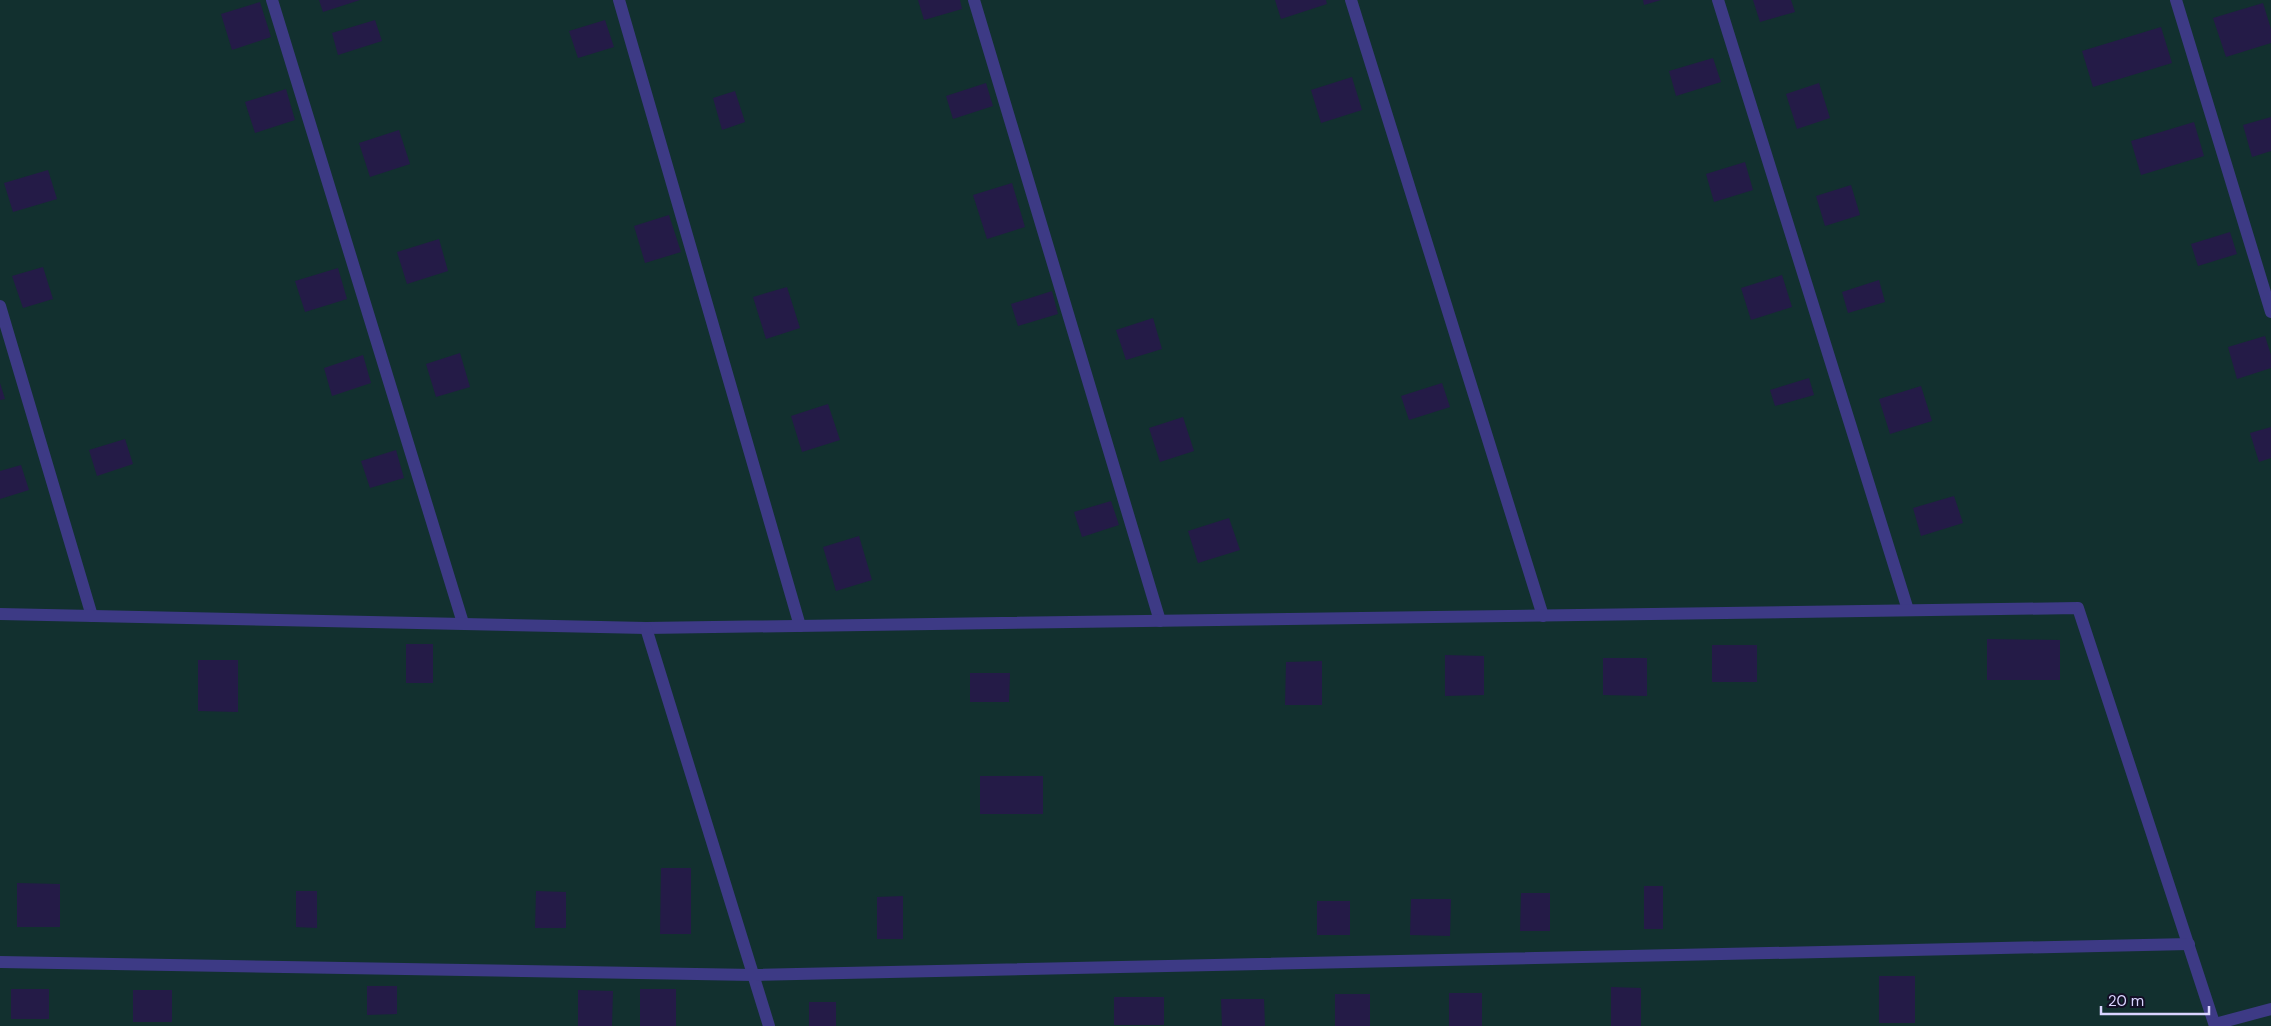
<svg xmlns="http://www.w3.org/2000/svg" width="2271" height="1026" viewBox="0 0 2271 1026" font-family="'DM Sans',sans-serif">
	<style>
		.green { fill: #12302f }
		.building { fill: #241b47 }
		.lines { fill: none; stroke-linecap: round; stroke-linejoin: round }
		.service { stroke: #3d3a85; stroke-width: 12 }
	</style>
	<rect width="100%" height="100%" fill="#130f26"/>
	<rect class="green" x="0" y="0" width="2271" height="1026"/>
	<g class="building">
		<polygon points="319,0 360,0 323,12"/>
		<polygon points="918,0 960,0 962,9 924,20"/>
		<polygon points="1275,0 1326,0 1327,4 1281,19"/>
		<polygon points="1643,0 1661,0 1644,5"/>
		<polygon points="1753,0 1791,0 1795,12 1760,22"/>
		<polygon points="260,2 271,37 232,50 221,14"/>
		<polygon points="2263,3 2271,29 2271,43 2226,57 2213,18"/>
		<polygon points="375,20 382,41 338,55 332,33"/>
		<polygon points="605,20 614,47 578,58 569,31"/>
		<polygon points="2161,27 2172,63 2093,87 2082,51"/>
		<polygon points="1713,58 1721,82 1676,96 1669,71"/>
		<polygon points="1352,77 1362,110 1321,123 1311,90"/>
		<polygon points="986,83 993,106 953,119 946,96"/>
		<polygon points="1819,83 1830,118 1797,129 1786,94"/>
		<polygon points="286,89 295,120 255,133 245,102"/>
		<polygon points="735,91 745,122 722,130 713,98"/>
		<polygon points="2271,117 2271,151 2252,157 2243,125"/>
		<polygon points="2194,122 2204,156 2141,175 2131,141"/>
		<polygon points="399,130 410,164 370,177 359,143"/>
		<polygon points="1745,162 1753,190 1714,202 1706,174"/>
		<polygon points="48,170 57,199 13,212 4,183"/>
		<polygon points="1012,183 1025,227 987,239 973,195"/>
		<polygon points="1851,185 1860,215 1825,226 1816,196"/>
		<polygon points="669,215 681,252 645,263 634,226"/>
		<polygon points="2230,232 2237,254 2198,266 2191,244"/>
		<polygon points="439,239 448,271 407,284 397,252"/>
		<polygon points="43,267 53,299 23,308 12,276"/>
		<polygon points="338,268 347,299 305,312 295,281"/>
		<polygon points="1782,275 1792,307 1751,320 1741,288"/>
		<polygon points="1879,280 1885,302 1848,313 1842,292"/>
		<polygon points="787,287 800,328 766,339 753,297"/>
		<polygon points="1052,291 1058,314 1018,326 1011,304"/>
		<polygon points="1153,318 1162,349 1126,360 1116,330"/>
		<polygon points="2265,336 2271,355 2271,368 2237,379 2228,347"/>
		<polygon points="460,353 470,387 436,397 426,364"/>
		<polygon points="363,355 371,383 332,396 324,368"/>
		<polygon points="1809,378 1814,395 1775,406 1770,390"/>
		<polygon points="0,383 5,399 0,400"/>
		<polygon points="1442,383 1450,407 1409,420 1401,396"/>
		<polygon points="1921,386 1932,421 1890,434 1879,399"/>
		<polygon points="828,404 840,440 802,452 791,416"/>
		<polygon points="1183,417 1194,451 1160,462 1149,428"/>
		<polygon points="2271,427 2271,458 2259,462 2250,433"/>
		<polygon points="125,439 133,464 97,476 89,450"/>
		<polygon points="396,450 404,478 370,488 361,461"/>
		<polygon points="21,465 29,490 0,499 0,471"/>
		<polygon points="1954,496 1963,523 1921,536 1913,508"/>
		<polygon points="1111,501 1119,525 1082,537 1074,512"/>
		<polygon points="1229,518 1240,550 1198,563 1188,531"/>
		<polygon points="859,536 872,580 836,591 823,547"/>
		<polygon points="1987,639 2060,640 2060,680 1987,680"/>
		<rect x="406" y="644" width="27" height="39"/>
		<rect x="1712" y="645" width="45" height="37"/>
		<polygon points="1445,655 1484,656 1484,695 1445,696"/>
		<polygon points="1603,658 1647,658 1647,696 1603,695"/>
		<polygon points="198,660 238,660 238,712 198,711"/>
		<polygon points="1322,661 1322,705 1285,705 1286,662"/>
		<polygon points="970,673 1010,673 1009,702 970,702"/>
		<rect x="980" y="776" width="63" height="38"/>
		<polygon points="661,868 691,868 691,934 660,934"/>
		<polygon points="17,883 60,884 60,927 17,927"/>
		<rect x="1644" y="886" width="19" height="43"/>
		<polygon points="296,891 317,891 317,928 296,927"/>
		<polygon points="536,891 566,892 566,928 535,928"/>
		<polygon points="1521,893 1550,893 1550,931 1520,931"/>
		<polygon points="903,896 903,939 877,939 877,897"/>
		<polygon points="1411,899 1451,899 1450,936 1410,935"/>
		<rect x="1317" y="901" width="33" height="34"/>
		<rect x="1879" y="976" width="36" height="47"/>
		<polygon points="367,986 397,986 397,1014 367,1015"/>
		<polygon points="1611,987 1641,988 1641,1026 1611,1026"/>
		<rect x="11" y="989" width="38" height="30"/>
		<rect x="640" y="989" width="36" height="37"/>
		<rect x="133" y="990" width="39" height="32"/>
		<polygon points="578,990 613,991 612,1026 578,1026"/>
		<rect x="1449" y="993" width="33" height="33"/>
		<rect x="1335" y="994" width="35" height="32"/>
		<rect x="1114" y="997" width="50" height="28"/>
		<polygon points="1221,999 1264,999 1265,1026 1222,1026"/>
		<rect x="809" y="1002" width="27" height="24"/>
	</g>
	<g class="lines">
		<g class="service">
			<polyline points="272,0 463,623"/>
			<polyline points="619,0 800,626"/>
			<polyline points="974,0 1160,621"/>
			<polyline points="1351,0 1543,616"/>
			<polyline points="1718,0 1908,610"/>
			<polyline points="2176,0 2271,312"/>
			<polyline points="0,306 92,616"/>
			<polyline points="0,614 646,628 2078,608 2215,1026"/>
			<polyline points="646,628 769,1026"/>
			<polyline points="0,962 754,975 2189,944"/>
			<polyline points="2215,1024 2271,1009"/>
		</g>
	</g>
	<path d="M2101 1006v8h108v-8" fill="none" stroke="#d9d4ff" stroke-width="2.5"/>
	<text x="2108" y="1006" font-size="15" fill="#d9d4ff" stroke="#130f26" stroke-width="4" paint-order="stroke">20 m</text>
</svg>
